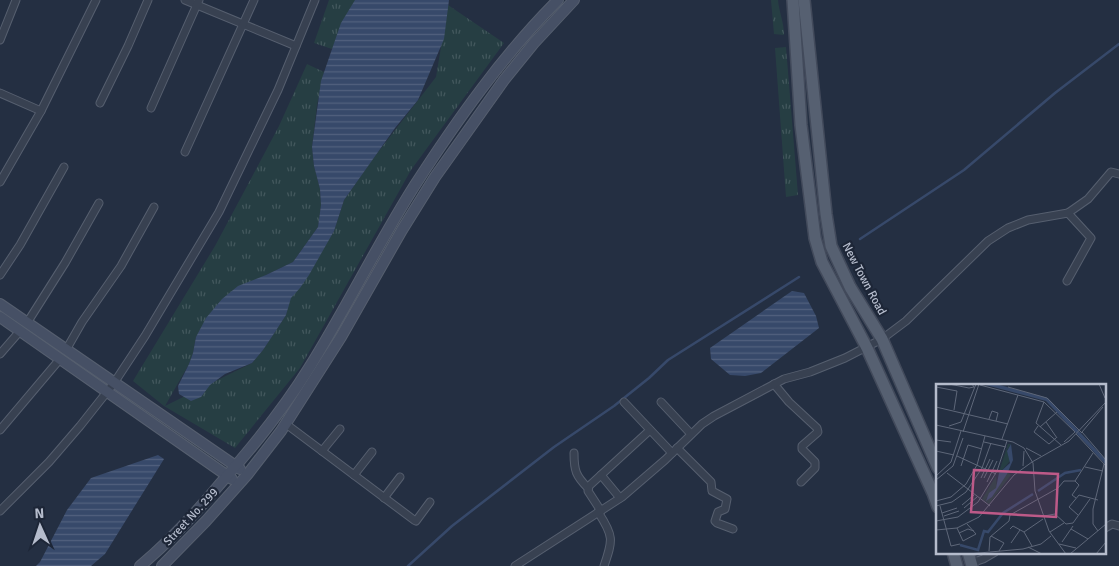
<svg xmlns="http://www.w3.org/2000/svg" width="1119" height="566" viewBox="0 0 1119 566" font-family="Signika,sans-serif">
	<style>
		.grass { fill: url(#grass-tufts) }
		.water { fill: url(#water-rules) }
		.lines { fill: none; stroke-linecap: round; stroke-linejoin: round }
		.stream { stroke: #37496a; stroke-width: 2.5 }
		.street-casing { stroke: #565f6f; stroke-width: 9 }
		.secondary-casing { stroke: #565f6f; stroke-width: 12 }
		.primary-casing { stroke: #424a5b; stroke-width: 14 }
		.street { stroke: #384151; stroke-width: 7 }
		.secondary { stroke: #465065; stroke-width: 10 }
		.primary { stroke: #566071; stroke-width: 11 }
		.labels { text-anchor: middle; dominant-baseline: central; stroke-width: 4.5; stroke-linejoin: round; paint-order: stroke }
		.street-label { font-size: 12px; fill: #b5bccc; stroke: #1d2637 }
		.inset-river { fill: none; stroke: #37496a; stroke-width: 2.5 }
		.inset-road { fill: none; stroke: #5e6779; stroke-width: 1 }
		.view { fill: #bd5a88; fill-opacity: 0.15; stroke: #bd5a88; stroke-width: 2.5 }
		.inset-edge { fill: none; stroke: #b5bccc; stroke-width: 2.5 }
	</style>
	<defs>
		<pattern id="grass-tufts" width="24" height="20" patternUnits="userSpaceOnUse" patternTransform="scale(1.25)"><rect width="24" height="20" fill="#263e43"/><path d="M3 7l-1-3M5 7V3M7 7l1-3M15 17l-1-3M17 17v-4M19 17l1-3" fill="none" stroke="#43585d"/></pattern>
		<pattern id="water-rules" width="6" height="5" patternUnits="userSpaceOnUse" patternTransform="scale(1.25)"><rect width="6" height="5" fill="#37496a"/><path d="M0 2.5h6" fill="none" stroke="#52617e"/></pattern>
	</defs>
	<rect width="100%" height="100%" fill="#242f42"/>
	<g class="grass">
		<polygon points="329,0 359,0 332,49 314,43"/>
		<path d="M 771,0 L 778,0 C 779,12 784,22 784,35 L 774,34 Z"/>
		<polygon points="448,5 504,43 411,170 300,368 235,448 164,406 133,381 215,246 279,126 307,64 324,72 317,105 312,147 314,166 320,189 321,205 318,227 293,262 266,275 196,337 193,353 189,364 165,406 252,363 263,350 286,315 290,298 334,231 344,200 375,156 436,77"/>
		<polygon points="786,47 798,195 786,197 775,48"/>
	</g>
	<g class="water">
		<polygon points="355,0 449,0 444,39 418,100 395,128 344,200 334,231 309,275 300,288 291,298 286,315 275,332 263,350 252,363 225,374 210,385 201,397 191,401 179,394 178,386 189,364 193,353 196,337 206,318 222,299 238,286 266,275 293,262 318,227 321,205 320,189 314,166 312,147 321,81 341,23"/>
		<polygon points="792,291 804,293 816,316 819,328 761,373 745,376 730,375 711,359 710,348"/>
		<polygon points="158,455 164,459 105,554 91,566 36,566 40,562 67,510 91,478"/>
	</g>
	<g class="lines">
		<g class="stream">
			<polyline points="860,239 964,170 1055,93 1119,44"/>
			<polyline points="408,566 452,526 554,447 614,406 649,378 668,360 799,277"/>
		</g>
		<defs>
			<g id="street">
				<polyline points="185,0 296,46"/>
				<polyline points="0,40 16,0"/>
				<polyline points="0,93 41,111"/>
				<polyline points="100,103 128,46 148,0"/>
				<polyline points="151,108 199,0"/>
				<polyline points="185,152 254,0"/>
				<polyline points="0,182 41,111 96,0"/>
				<polyline points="0,275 20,245 64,167"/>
				<polyline points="1067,281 1091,238 1068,213"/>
				<polyline points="27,323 65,263 99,203"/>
				<polyline points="66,350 82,322 121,266 154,207"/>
				<polyline points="0,354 20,331"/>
				<polyline points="774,384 789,402 817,428 818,432 802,446 802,449 815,462 815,468 801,482"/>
				<polyline points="624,402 672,453"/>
				<polyline points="661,402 691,434"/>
				<polyline points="286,424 414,520 416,521 430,502"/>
				<polyline points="0,430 60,359"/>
				<polyline points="677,448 711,482 712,491 727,499 725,509 718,512 715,521 717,523 733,529"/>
				<polyline points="322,451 340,429"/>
				<path d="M 574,453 C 574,471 576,476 588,488"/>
				<polyline points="354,475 372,452"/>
				<polyline points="601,475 620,498"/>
				<polyline points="384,498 400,477"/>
				<polyline points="0,511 49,462 80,426 114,383 145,336 219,212 278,90 315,0"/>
				<polyline points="601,511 588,491 589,486 650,430"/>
				<path d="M 598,512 C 614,536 613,540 604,566"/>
				<polyline points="1105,528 1112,524 1119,526"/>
				<polyline points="971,563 983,559 995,552"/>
				<polyline points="515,566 622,497 665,460 702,424 714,416 784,379 810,372 845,358 882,339 906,321 988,241 1008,228 1028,220 1068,213 1088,199 1111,172 1119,174"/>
			</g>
			<g id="secondary">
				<polyline points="0,304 240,469"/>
				<polyline points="0,317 232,479"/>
				<path d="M 140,566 C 169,542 195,514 219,485 C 252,448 283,410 309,368 C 346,309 377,245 415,185 C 457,120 503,55 558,0"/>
				<polyline points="162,566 206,521 247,475 281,431 341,337 402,230 435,177 504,80 534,43 574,0"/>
			</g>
			<g id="primary">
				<polyline points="793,0 801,125 815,238 822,262 867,348 933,493 938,507"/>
				<polyline points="804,0 826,214 831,246 850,287 882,339 938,468"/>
				<polyline points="953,552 957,566"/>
				<polyline points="968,552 972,566"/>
			</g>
		</defs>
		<use href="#street" class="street-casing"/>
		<use href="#secondary" class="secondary-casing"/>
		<use href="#primary" class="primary-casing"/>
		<use href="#street" class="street"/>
		<use href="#secondary" class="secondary"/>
		<use href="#primary" class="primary"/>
	</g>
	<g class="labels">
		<g class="street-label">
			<text transform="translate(864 279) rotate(62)">New Town Road</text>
			<text transform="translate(191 517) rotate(-47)">Street No. 299</text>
		</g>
	</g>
	<g transform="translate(936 384)">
		<rect width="170" height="170" fill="#242f42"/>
		<path d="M 72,60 L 75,60 L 71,66 L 74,77 L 62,91 ZM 71,88 L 75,91 L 53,120 L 46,115 L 60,92 L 61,104 L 49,116 L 56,113 Z" fill="#263e43"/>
		<path d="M 46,0 L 60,0 L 112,14 L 170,76 L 170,81 L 110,17 ZM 75,60 L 77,76 L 71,90 L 56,113 L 50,117 L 53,109 L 60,104 L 63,89 L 74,79 L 71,67 Z" fill="#37496a"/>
		<path class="inset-river" d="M 102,107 L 129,89 L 145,86M 24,161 L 42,166 L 48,147 L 52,148 L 67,129 L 97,110"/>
		<path class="inset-road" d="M 13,0 L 33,4 L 38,3 L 36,0M 163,0 L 169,14M 44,1 L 108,18 L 139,48 L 128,58M 0,3 L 21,7 L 18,26M 72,3 L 111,14 L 146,49M 108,18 L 100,39 L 125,61M 0,23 L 72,40M 167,23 L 146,48 L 170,76M 53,35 L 56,27 L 62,29 L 60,37M 110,38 L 121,54M 0,41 L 77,58 L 88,64 L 97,79 L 99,107 L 113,147 L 130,170M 13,42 L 25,38 L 40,0M 102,42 L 98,48 L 113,60 L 120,54M 104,43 L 121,28M 27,48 L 43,0M 140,50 L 170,82M 66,55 L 82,11M 0,56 L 15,58M 48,58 L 70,63M 90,64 L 105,72M 0,67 L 18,71M 21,72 L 60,90M 96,78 L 133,57 L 170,18M 25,82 L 32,61 L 46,65M 87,82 L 88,67M 149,83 L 167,87M 11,89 L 54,122M 0,92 L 15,78 L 25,47M 45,94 L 54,75M 48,94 L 57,76M 0,96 L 17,82 L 27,54M 139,97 L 143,101 L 136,111 L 140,114M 51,98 L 61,77M 0,117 L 15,113 L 30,100 L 41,81 L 49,52M 26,121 L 38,111M 0,122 L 16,118 L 30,108 L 46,84 L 55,59M 4,122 L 15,162 L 24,160M 28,124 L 41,113M 6,129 L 21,124M 142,131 L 133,123 L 143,111 L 162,116M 8,132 L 23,127M 108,132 L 119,130 L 130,140 L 137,139 L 154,115M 0,137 L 22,133 L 42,118 L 61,87 L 71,57M 21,144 L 27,157 L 40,150 L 31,140M 74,145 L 77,142 L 88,148M 135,145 L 152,155M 0,146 L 21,144 L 43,133 L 78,91 L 96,78M 162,147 L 157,140 L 157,125 L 168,80M 114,148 L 128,139M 23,149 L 32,145 L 38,147M 55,152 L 68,159 L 63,167M 126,158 L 137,142M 75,159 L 84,146M 123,160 L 140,164M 96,162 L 88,148 L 107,135M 92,163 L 106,170M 53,167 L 54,153 L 73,137 L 74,131 L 122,104 L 128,97 L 139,97 L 157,69M 32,170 L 87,165 L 105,160 L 115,152M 134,170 L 170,140M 160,170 L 170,158"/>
		<path class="view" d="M 38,86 L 122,90 L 120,133 L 35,128 Z"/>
		<rect width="170" height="170" class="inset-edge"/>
	</g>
	<g transform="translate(40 526) rotate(357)" stroke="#1d2637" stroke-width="4" paint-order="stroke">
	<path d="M0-4L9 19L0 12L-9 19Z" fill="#b5bccc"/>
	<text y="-8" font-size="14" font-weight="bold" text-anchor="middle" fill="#b5bccc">N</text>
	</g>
</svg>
